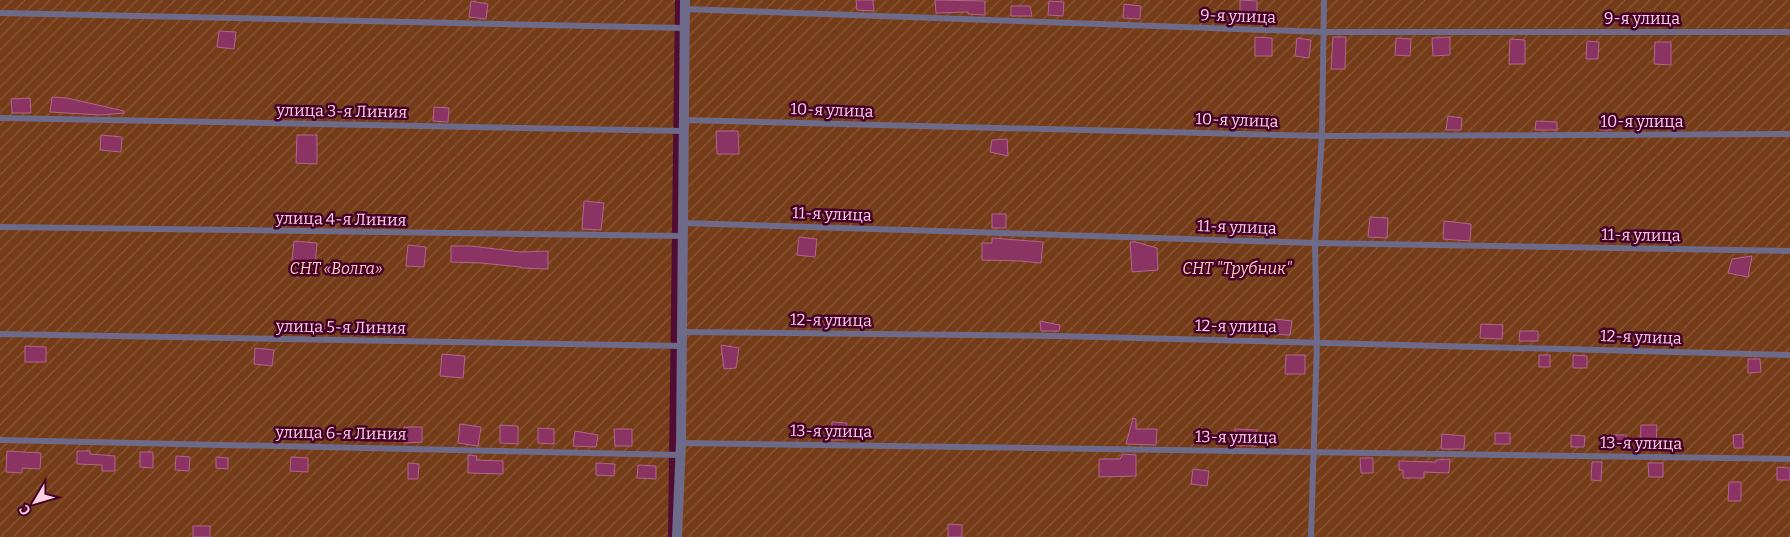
<svg xmlns="http://www.w3.org/2000/svg" width="1790" height="537" viewBox="0 0 1790 537" font-family="Bitter,serif">
	<style>
		.garden { fill: url(#garden-furrows) }
		.building { fill: #8b3463; stroke: #b2668b }
		.lines { fill: none; stroke-linecap: round; stroke-linejoin: round }
		.lane { stroke: #6e6a89; stroke-width: 6 }
		.street { stroke: #6e6a89; stroke-width: 10 }
		.labels { text-anchor: middle; dominant-baseline: central; stroke-width: 5; stroke-linejoin: round; paint-order: stroke }
		.street-label { font-size: 16px; fill: #fcd1e4; stroke: #45002a }
		.park-label { font-size: 16px; font-style: italic; fill: #fdceb4; stroke: #45002a }
	</style>
	<defs>
		<pattern id="garden-furrows" width="10" height="10" patternUnits="userSpaceOnUse" patternTransform="scale(1.25)"><rect width="10" height="10" fill="#743c18"/><path d="M-1 1l2-2M0 10L10 0M9 11l2-2" fill="none" stroke="#895739"/></pattern>
	</defs>
	<rect width="100%" height="100%" fill="#510c34"/>
	<g class="garden">
		<polygon points="0,0 675,0 668,537 0,537"/>
		<polygon points="687,0 1790,0 1790,537 680,537"/>
	</g>
	<g class="building">
		<polygon points="856,0 873,0 874,11 857,10"/>
		<polygon points="935,0 985,1 985,15 968,14 968,12 936,13"/>
		<polygon points="1240,0 1257,1 1257,18 1240,18"/>
		<polygon points="471,1 488,4 486,19 469,17"/>
		<polygon points="1049,1 1064,2 1063,16 1048,15"/>
		<polygon points="1124,4 1141,6 1140,19 1123,18"/>
		<polygon points="1011,6 1030,6 1032,16 1011,16"/>
		<polygon points="219,31 236,32 234,49 217,47"/>
		<polygon points="1255,37 1272,38 1272,56 1255,56"/>
		<polygon points="1333,37 1346,37 1345,69 1331,69"/>
		<polygon points="1450,37 1450,55 1433,56 1432,38"/>
		<polygon points="1297,38 1311,40 1309,58 1295,56"/>
		<polygon points="1396,38 1411,39 1410,56 1395,55"/>
		<polygon points="1510,39 1525,40 1525,64 1509,64"/>
		<polygon points="1587,41 1599,42 1598,59 1586,59"/>
		<polygon points="1655,42 1671,42 1671,65 1654,64"/>
		<polygon points="52,97 67,98 124,111 124,113 101,115 50,112"/>
		<polygon points="30,98 31,113 12,113 11,99"/>
		<polygon points="434,107 449,108 448,122 433,121"/>
		<polygon points="1448,116 1462,118 1461,130 1446,130"/>
		<polygon points="1536,121 1557,122 1557,130 1535,130"/>
		<polygon points="1600,121 1614,122 1613,130 1600,130"/>
		<polygon points="716,131 738,131 739,154 717,154"/>
		<polygon points="101,135 122,137 121,152 100,150"/>
		<polygon points="297,135 317,135 317,164 296,163"/>
		<polygon points="1007,139 1008,156 990,152 992,140"/>
		<polygon points="584,201 604,203 601,230 582,229"/>
		<rect x="992" y="214" width="14" height="14"/>
		<polygon points="1370,217 1388,218 1387,238 1368,237"/>
		<polygon points="1444,221 1471,224 1470,241 1443,239"/>
		<polygon points="1236,223 1264,226 1260,236 1235,234"/>
		<polygon points="799,237 817,239 815,257 797,255"/>
		<polygon points="992,238 1043,242 1041,263 1020,261 982,260 982,243 992,243"/>
		<polygon points="294,241 317,243 315,264 292,261"/>
		<polygon points="1130,242 1136,242 1157,248 1158,270 1132,272"/>
		<polygon points="408,245 426,247 424,267 406,266"/>
		<polygon points="451,246 471,246 521,252 548,251 548,269 521,268 521,267 481,263 451,262"/>
		<polygon points="1752,256 1748,277 1728,273 1732,259"/>
		<polygon points="1275,319 1292,321 1290,335 1273,334"/>
		<polygon points="1040,321 1060,325 1059,331 1041,331"/>
		<polygon points="1481,324 1503,325 1502,339 1480,338"/>
		<polygon points="1520,331 1538,331 1538,341 1519,341"/>
		<polygon points="721,345 739,348 736,368 724,369"/>
		<polygon points="25,346 46,347 46,362 25,362"/>
		<polygon points="255,348 274,350 272,366 254,364"/>
		<polygon points="442,354 465,356 463,378 440,376"/>
		<polygon points="1286,355 1305,355 1305,374 1285,374"/>
		<rect x="1539" y="355" width="11" height="12"/>
		<polygon points="1573,355 1587,356 1587,368 1573,368"/>
		<polygon points="1748,359 1760,359 1761,372 1748,373"/>
		<polygon points="1133,418 1136,419 1136,429 1157,429 1156,445 1126,444"/>
		<polygon points="832,422 847,423 845,440 831,440"/>
		<polygon points="460,424 481,427 478,446 458,443"/>
		<polygon points="500,425 518,426 518,444 500,443"/>
		<polygon points="1641,425 1657,425 1656,444 1640,444"/>
		<polygon points="404,427 422,427 422,442 404,443"/>
		<polygon points="538,428 554,429 554,444 538,443"/>
		<polygon points="614,429 632,429 632,446 615,446"/>
		<polygon points="1235,429 1257,430 1256,446 1234,445"/>
		<polygon points="575,431 598,435 596,447 573,446"/>
		<rect x="1495" y="433" width="15" height="11"/>
		<polygon points="1442,434 1465,436 1464,449 1441,449"/>
		<polygon points="1743,434 1743,448 1734,448 1733,435"/>
		<polygon points="1571,435 1585,436 1584,447 1571,447"/>
		<polygon points="1613,435 1626,435 1627,446 1614,446"/>
		<polygon points="7,451 41,453 40,469 22,468 22,473 6,472"/>
		<polygon points="77,451 90,451 90,454 115,456 115,471 102,471 102,465 77,464"/>
		<polygon points="140,452 153,452 153,468 140,467"/>
		<polygon points="1123,454 1136,455 1136,476 1099,477 1099,459 1120,459"/>
		<polygon points="468,455 477,456 476,460 503,461 503,474 468,473"/>
		<polygon points="176,456 190,457 189,471 175,470"/>
		<polygon points="216,457 228,458 228,469 216,468"/>
		<polygon points="291,457 308,458 308,472 290,471"/>
		<polygon points="1360,458 1373,458 1373,473 1361,473"/>
		<polygon points="1450,459 1449,473 1424,472 1424,478 1403,478 1403,470 1399,470 1399,461 1436,462 1436,460"/>
		<polygon points="1592,462 1602,462 1601,481 1591,480"/>
		<polygon points="408,463 419,464 418,479 408,479"/>
		<polygon points="596,463 615,464 614,476 596,475"/>
		<polygon points="1648,463 1663,463 1663,477 1649,477"/>
		<polygon points="638,465 656,466 656,479 637,478"/>
		<polygon points="1777,467 1790,468 1790,480 1777,480"/>
		<polygon points="1193,469 1209,471 1207,486 1191,484"/>
		<polygon points="1729,482 1741,482 1741,501 1728,501"/>
		<polygon points="948,524 962,525 962,537 948,537"/>
		<rect x="193" y="526" width="17" height="11"/>
	</g>
	<g class="lines">
		<g class="lane">
			<polyline points="684,9 1324,32 1790,32"/>
			<polyline points="0,13 684,28"/>
			<polyline points="0,118 684,131"/>
			<polyline points="684,120 1322,136 1790,134"/>
			<polyline points="683,223 1315,243 1790,251"/>
			<polyline points="0,227 683,236"/>
			<polyline points="682,332 1058,336 1790,355"/>
			<polyline points="0,334 682,346"/>
			<polyline points="0,440 681,455"/>
			<polyline points="681,443 1790,459"/>
			<polyline points="1311,537 1317,342 1315,243 1322,136 1324,0"/>
		</g>
		<polyline class="street" points="677,537 681,443 685,0"/>
	</g>
	<g class="labels">
		<g class="street-label">
			<text transform="translate(1238 16) rotate(2)">9-я улица</text>
			<text x="1642" y="18">9-я улица</text>
			<text transform="translate(832 110) rotate(2)">10-я улица</text>
			<text transform="translate(342 111) rotate(1)">улица 3-я Линия</text>
			<text transform="translate(1237 120) rotate(2)">10-я улица</text>
			<text x="1642" y="121">10-я улица</text>
			<text transform="translate(832 214) rotate(2)">11-я улица</text>
			<text transform="translate(341 219) rotate(1)">улица 4-я Линия</text>
			<text transform="translate(1237 227) rotate(2)">11-я улица</text>
			<text transform="translate(1641 235) rotate(1)">11-я улица</text>
			<text transform="translate(831 320) rotate(1)">12-я улица</text>
			<text transform="translate(1236 326) rotate(1)">12-я улица</text>
			<text transform="translate(341 327) rotate(1)">улица 5-я Линия</text>
			<text transform="translate(1641 337) rotate(2)">12-я улица</text>
			<text transform="translate(831 431) rotate(1)">13-я улица</text>
			<text transform="translate(341 433) rotate(1)">улица 6-я Линия</text>
			<text transform="translate(1236 437) rotate(1)">13-я улица</text>
			<text transform="translate(1641 443) rotate(1)">13-я улица</text>
		</g>
		<g class="park-label">
			<text x="336" y="268">СНТ «Волга»</text>
			<text x="1237" y="268">СНТ "Трубник"</text>
		</g>
	</g>
	<g transform="translate(35 502) rotate(232)" stroke="#45002a" stroke-width="4" paint-order="stroke">
	<path d="M0-4L9 19L0 12L-9 19Z" fill="#fcd1e4"/>
	<text y="-8" font-size="14" font-weight="bold" text-anchor="middle" fill="#fcd1e4">С</text>
	</g>
</svg>
